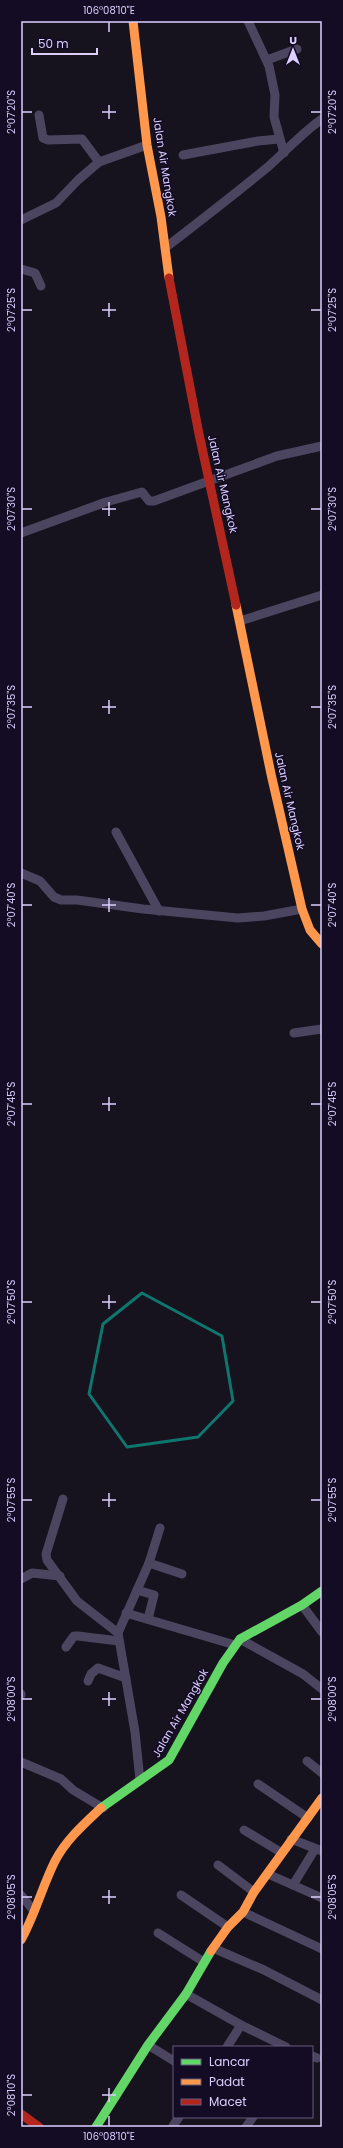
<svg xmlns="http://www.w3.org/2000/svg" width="343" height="2148" viewBox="0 0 343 2148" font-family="Poppins,sans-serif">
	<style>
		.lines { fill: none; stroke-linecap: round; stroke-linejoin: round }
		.street { stroke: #4b4560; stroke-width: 9 }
		.fast { stroke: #63d668; stroke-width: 9 }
		.slow { stroke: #ff974d; stroke-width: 9 }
		.jam { stroke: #b3261e; stroke-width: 9 }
		.marked { fill: none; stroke: #0f766e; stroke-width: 3; stroke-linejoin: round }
		.ticks { fill: none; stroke: #dccfff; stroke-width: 1.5 }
		.labels { text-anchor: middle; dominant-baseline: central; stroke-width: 3; stroke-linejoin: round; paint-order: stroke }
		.street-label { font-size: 11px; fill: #dccfff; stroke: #140c24 }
		.neatline { fill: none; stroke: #dccfff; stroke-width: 1.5 }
		.ticks-label { font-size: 10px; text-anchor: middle; fill: #dccfff }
	</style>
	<rect width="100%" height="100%" fill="#16121e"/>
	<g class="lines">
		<g class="street">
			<polyline points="248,21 269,66 275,95 274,117 284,153"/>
			<polyline points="267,60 297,49"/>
			<polyline points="39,115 43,138 48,140 82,139 99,162"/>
			<polyline points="183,155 258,141 279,139"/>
			<polyline points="21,220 56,203 78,180 99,162 147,145"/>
			<path d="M 165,248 C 200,221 235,194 269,166 C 287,150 302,133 322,119"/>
			<polyline points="21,269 35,273 41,286"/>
			<polyline points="21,533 106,502 142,492 149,501 154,501 277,456 322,446"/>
			<polyline points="240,621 322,595"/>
			<polyline points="116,832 159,911"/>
			<polyline points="21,873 40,881 54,897 61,900 77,900 143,909 238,918 264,916 302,909"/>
			<polyline points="294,1033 322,1029"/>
			<polyline points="63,1499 46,1554 47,1560 77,1601 118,1633"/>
			<polyline points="149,1563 182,1574"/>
			<polyline points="21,1579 32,1573 60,1576"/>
			<polyline points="137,1590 154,1595 148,1619"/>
			<polyline points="302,1605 322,1632"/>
			<polyline points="126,1613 235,1645"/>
			<polyline points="240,1639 303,1674 322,1689"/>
			<polyline points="66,1647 74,1636 78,1636 119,1641"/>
			<polyline points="88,1681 91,1674 98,1668 126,1678"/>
			<polyline points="21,1695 21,1694"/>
			<polyline points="307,1761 322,1773"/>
			<polyline points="21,1762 61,1779 73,1790 103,1808"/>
			<polyline points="140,1780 135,1732 118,1633 149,1563 160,1528"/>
			<polyline points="258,1784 308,1818"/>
			<polyline points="244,1830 282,1853"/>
			<polyline points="291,1839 322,1851"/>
			<polyline points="218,1865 254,1892"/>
			<polyline points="268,1874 322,1898"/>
			<polyline points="293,1885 315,1849"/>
			<polyline points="21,1895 34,1911"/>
			<polyline points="181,1895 228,1927"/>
			<polyline points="243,1912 322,1949"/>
			<polyline points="158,1933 204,1962"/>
			<polyline points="213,1948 264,1970 322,2000"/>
			<polyline points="186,1994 241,2025 286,2047"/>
			<polyline points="148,2045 174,2061"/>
			<polyline points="227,2047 241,2025"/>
			<polyline points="312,2056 317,2058"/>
			<polyline points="173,2126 179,2117"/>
			<polyline points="246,2127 253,2117"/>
		</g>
		<g class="fast">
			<polyline points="101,1808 169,1760 223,1663 240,1639 302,1605 322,1591"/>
			<polyline points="96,2127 148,2045 186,1994 211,1951"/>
		</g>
		<g class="slow">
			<polyline points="133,21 147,145 161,217 169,278"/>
			<polyline points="236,605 271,774 302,909 310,930 322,944"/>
			<path d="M 21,1940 C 35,1915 42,1887 55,1861 C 66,1840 84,1824 101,1808"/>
			<polyline points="211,1951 228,1927 243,1912 254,1892 322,1798"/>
		</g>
		<g class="jam">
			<polyline points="169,278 199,434 236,605"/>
			<polyline points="21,2114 39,2127"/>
		</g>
	</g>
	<path class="marked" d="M 142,1293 L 222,1336 L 233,1401 L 198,1437 L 127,1447 L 89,1394 L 103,1324 Z"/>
	<path class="ticks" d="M 109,22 L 109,32M 109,105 L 109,119M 22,112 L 32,112M 102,112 L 116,112M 311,112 L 321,112M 109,303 L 109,317M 22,310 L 32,310M 102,310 L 116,310M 311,310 L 321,310M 109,502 L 109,516M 22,509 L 32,509M 102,509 L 116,509M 311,509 L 321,509M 109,700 L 109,714M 22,707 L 32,707M 102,707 L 116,707M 311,707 L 321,707M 109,898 L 109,912M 22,905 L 32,905M 102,905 L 116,905M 311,905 L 321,905M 109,1097 L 109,1111M 22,1104 L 32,1104M 102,1104 L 116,1104M 311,1104 L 321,1104M 109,1295 L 109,1309M 22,1302 L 32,1302M 102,1302 L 116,1302M 311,1302 L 321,1302M 109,1493 L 109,1507M 22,1500 L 32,1500M 102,1500 L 116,1500M 311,1500 L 321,1500M 109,1692 L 109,1706M 22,1699 L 32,1699M 102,1699 L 116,1699M 311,1699 L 321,1699M 109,1890 L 109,1904M 22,1897 L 32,1897M 102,1897 L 116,1897M 311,1897 L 321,1897M 109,2088 L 109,2102M 22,2095 L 32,2095M 102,2095 L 116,2095M 109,2116 L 109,2126"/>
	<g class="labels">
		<g class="street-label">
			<text transform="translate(165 167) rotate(81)">Jalan Air Mangkok</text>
			<text transform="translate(223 484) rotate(77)">Jalan Air Mangkok</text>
			<text transform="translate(290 801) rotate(77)">Jalan Air Mangkok</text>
			<text transform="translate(180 1713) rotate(-60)">Jalan Air Mangkok</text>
		</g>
	</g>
	<rect width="343" height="2148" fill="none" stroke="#140c24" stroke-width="44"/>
	<rect x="173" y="2046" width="140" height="72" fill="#140c24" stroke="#645a7c"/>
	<rect x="181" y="2059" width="20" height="6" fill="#63d668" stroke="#645a7c"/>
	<text x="209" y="2066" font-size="12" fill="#dccfff">Lancar</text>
	<rect x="181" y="2079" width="20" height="6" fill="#ff974d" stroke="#645a7c"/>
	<text x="209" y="2086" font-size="12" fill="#dccfff">Padat</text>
	<rect x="181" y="2099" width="20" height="6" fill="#b3261e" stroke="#645a7c"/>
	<text x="209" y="2106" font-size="12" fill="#dccfff">Macet</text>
	<g transform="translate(293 50)" stroke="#140c24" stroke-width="3" paint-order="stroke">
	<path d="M0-3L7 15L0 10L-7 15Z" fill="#dccfff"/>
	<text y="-6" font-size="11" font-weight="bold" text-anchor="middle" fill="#dccfff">U</text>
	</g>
	<path d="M32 48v6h65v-6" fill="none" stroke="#dccfff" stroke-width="2"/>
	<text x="38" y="48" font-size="12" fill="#dccfff" stroke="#140c24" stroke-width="3" paint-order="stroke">50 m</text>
	<rect x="22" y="22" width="299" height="2104" class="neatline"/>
	<g class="ticks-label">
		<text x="109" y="14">106°08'10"E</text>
		<text transform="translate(11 112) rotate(-90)" y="4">2°07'20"S</text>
		<text transform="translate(332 112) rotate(-90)" y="4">2°07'20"S</text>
		<text transform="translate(11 310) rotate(-90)" y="4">2°07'25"S</text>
		<text transform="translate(332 310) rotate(-90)" y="4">2°07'25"S</text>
		<text transform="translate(11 509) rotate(-90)" y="4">2°07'30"S</text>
		<text transform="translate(332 509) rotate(-90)" y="4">2°07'30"S</text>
		<text transform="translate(11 707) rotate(-90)" y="4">2°07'35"S</text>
		<text transform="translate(332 707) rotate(-90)" y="4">2°07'35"S</text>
		<text transform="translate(11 905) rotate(-90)" y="4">2°07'40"S</text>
		<text transform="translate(332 905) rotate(-90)" y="4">2°07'40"S</text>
		<text transform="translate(11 1104) rotate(-90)" y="4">2°07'45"S</text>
		<text transform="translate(332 1104) rotate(-90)" y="4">2°07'45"S</text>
		<text transform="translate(11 1302) rotate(-90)" y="4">2°07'50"S</text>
		<text transform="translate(332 1302) rotate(-90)" y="4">2°07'50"S</text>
		<text transform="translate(11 1500) rotate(-90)" y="4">2°07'55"S</text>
		<text transform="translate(332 1500) rotate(-90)" y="4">2°07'55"S</text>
		<text transform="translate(11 1699) rotate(-90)" y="4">2°08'00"S</text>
		<text transform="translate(332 1699) rotate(-90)" y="4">2°08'00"S</text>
		<text transform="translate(11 1897) rotate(-90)" y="4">2°08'05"S</text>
		<text transform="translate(332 1897) rotate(-90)" y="4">2°08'05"S</text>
		<text transform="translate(11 2095) rotate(-90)" y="4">2°08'10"S</text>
		<text x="109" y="2140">106°08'10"E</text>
	</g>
</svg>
